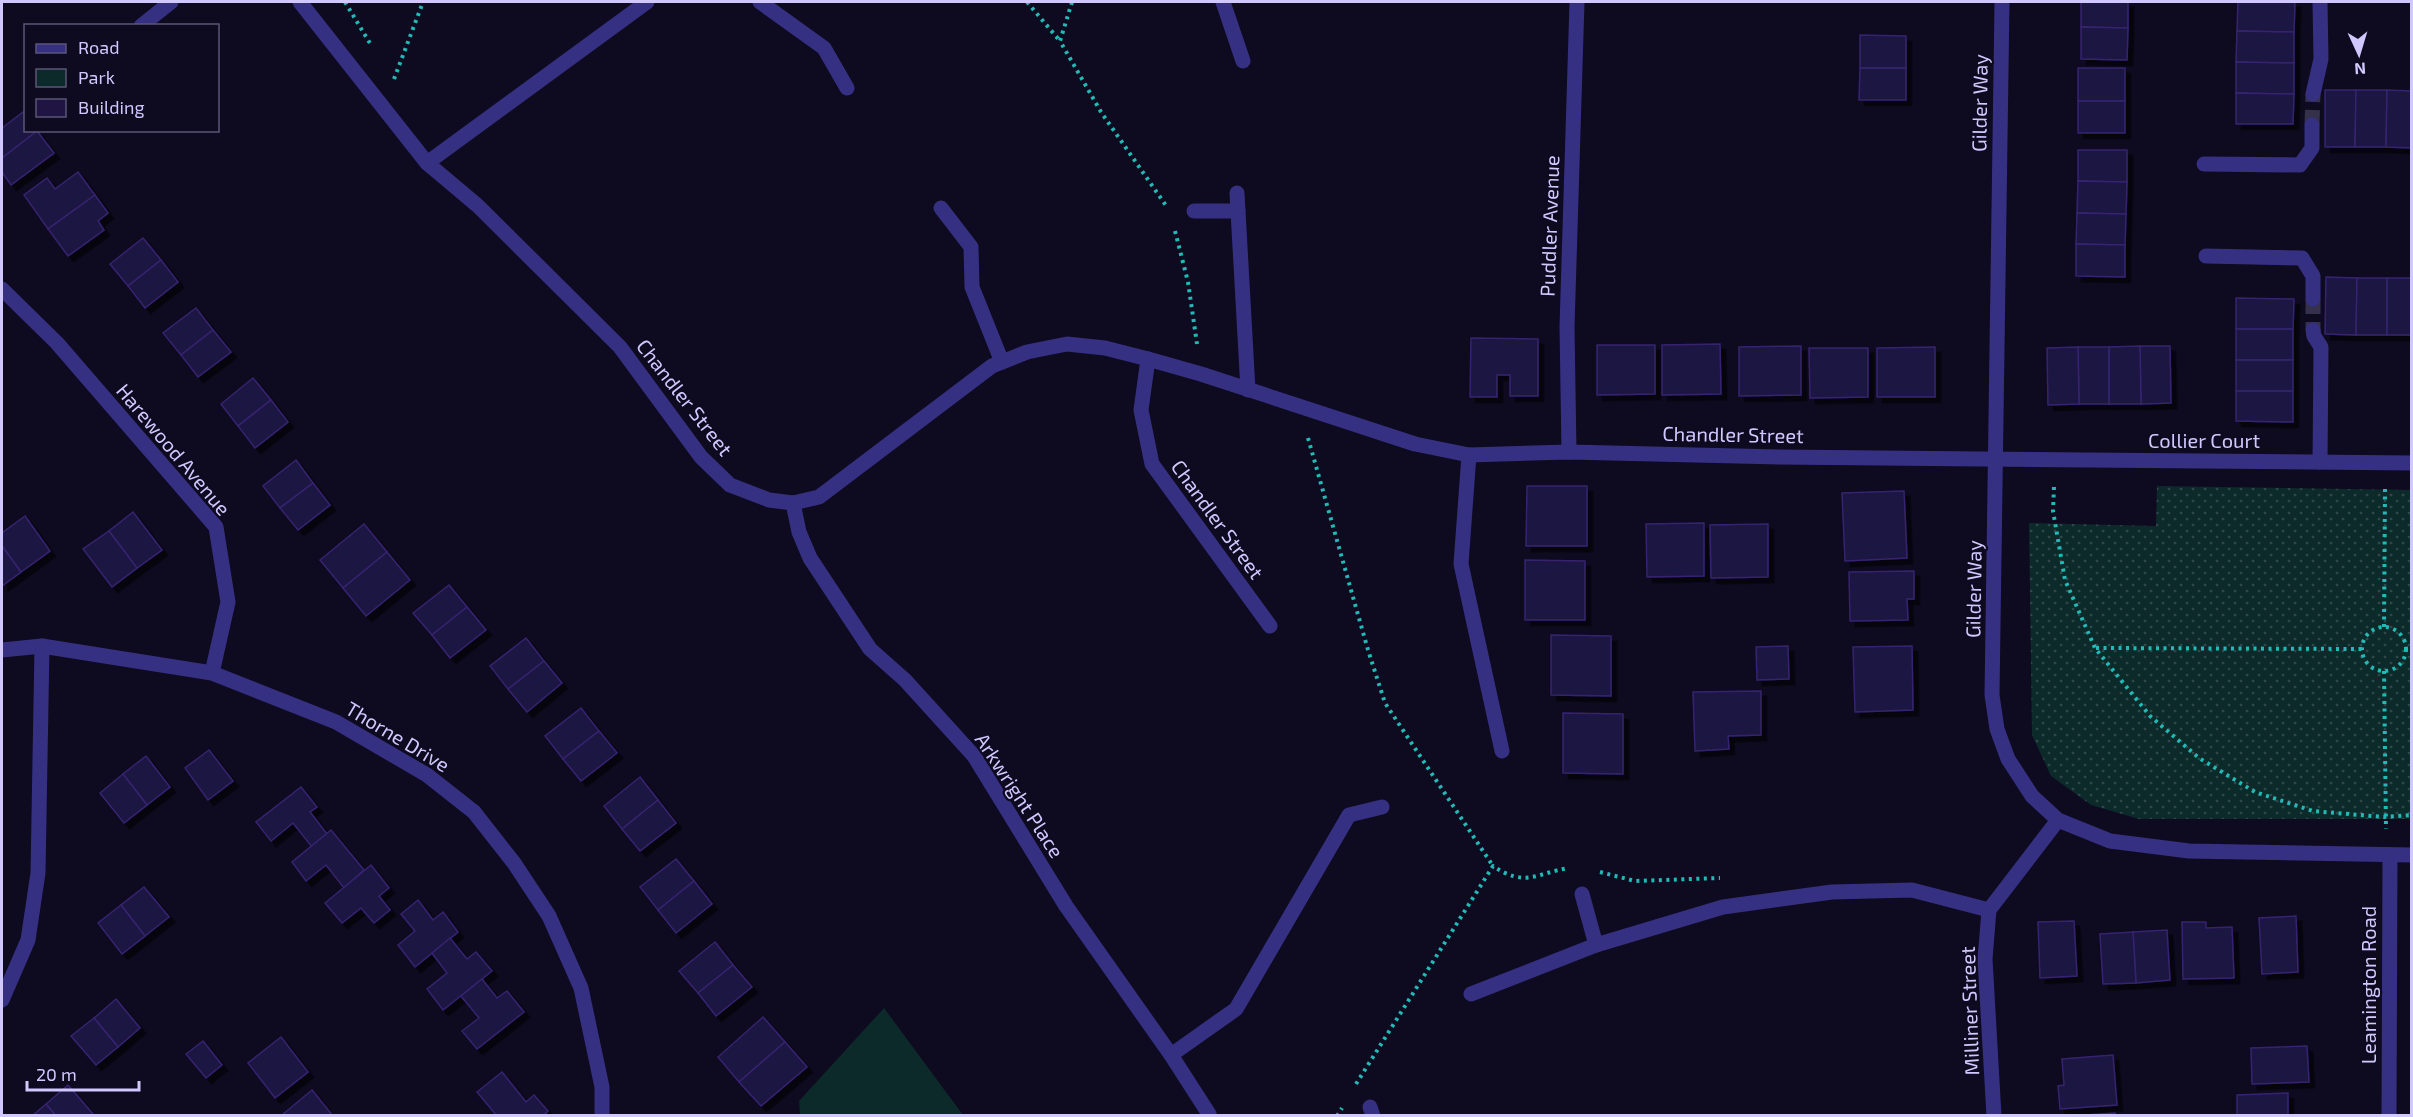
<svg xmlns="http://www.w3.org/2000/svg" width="2413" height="1117" viewBox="0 0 2413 1117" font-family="'Exo 2',sans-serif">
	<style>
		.grass { fill: url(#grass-dots) }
		.park { fill: #0d2a2a }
		.building { fill: #1f1442; stroke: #362470; stroke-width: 1.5; filter: url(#shadow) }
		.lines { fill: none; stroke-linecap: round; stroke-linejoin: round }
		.minor-tunnel { stroke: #35304c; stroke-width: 15; stroke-dasharray: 15 8; stroke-linecap: butt }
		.path { stroke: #21bab6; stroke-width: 4; stroke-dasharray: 3 4.5; stroke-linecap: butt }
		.minor { stroke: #363083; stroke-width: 15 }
		.labels { text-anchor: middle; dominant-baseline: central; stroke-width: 4.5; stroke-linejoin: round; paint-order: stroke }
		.street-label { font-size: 20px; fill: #d0c8ff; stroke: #0e0a1f }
	</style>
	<defs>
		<pattern id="grass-dots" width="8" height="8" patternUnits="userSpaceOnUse" patternTransform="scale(1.5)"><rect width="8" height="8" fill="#0d2a2a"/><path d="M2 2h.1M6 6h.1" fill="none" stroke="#2f474a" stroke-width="1.8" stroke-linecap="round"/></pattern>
		<filter id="shadow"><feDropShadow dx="5.5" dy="5.5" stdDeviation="0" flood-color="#0009"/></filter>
	</defs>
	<rect width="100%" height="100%" fill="#0e0a1f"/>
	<polygon class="grass" points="2157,486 2411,490 2411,819 2139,819 2091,805 2051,776 2032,735 2029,523 2156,526"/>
	<polygon class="park" points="884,1008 963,1115 800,1115 799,1101"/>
	<g class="building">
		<polygon points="2081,2 2128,2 2128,28 2081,27"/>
		<polygon points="2238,2 2295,2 2294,32 2237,31"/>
		<polygon points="2081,27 2128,28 2127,60 2081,59"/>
		<polygon points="2237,31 2294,32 2294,63 2236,62"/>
		<polygon points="1860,35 1906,36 1906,68 1860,68"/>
		<polygon points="2236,62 2294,63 2294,94 2236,93"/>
		<polygon points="1860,68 1906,68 1906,100 1859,100"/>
		<rect x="2078" y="68" width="47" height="33"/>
		<polygon points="2325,90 2356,90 2355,147 2325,147"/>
		<polygon points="2356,90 2387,90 2386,147 2355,147"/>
		<polygon points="2387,90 2412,91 2412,148 2386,147"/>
		<polygon points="2236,93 2294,94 2293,124 2236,124"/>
		<rect x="2078" y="101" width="47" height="32"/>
		<polygon points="23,112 26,116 26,130 37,131 2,158 2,128"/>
		<polygon points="37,131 54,153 11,185 2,172 2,158"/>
		<polygon points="2078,150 2127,150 2127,182 2078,181"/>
		<polygon points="78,172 95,195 48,229 24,195 47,178 55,189"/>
		<polygon points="2078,181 2127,182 2126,214 2077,213"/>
		<polygon points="95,195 108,213 98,221 104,230 68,256 48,229"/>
		<polygon points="2077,213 2126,214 2125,245 2076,244"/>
		<polygon points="143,238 161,260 128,286 110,264"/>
		<polygon points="2076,244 2125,245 2125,277 2076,276"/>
		<polygon points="161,260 178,282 145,308 128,286"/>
		<polygon points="2326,277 2357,278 2356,335 2325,334"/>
		<polygon points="2357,278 2387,278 2387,335 2356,335"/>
		<rect x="2387" y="278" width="25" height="57"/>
		<polygon points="2236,298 2294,299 2293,329 2236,329"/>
		<polygon points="196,308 213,330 181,355 163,333"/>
		<rect x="2236" y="329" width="57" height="31"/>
		<polygon points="213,330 231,352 198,377 181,355"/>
		<polygon points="1471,338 1538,339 1538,396 1510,396 1510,375 1497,375 1497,397 1470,397"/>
		<polygon points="1720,344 1721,394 1662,395 1662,345"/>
		<polygon points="1597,345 1655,345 1655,394 1597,395"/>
		<polygon points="1801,346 1801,395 1739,396 1739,347"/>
		<polygon points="2140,346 2170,346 2171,403 2141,404"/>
		<polygon points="2140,346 2141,404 2109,404 2109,347"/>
		<polygon points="1935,347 1935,397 1877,397 1877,348"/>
		<polygon points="2078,347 2109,347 2109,404 2079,404"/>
		<polygon points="2078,347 2079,404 2048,405 2047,348"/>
		<polygon points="1809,348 1868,348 1868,397 1810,398"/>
		<rect x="2236" y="360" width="57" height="31"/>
		<polygon points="253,378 271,400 238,426 221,404"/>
		<polygon points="2236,391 2293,391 2293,422 2236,421"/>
		<polygon points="271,400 288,422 255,448 238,426"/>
		<polygon points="296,460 313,483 280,508 263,486"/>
		<polygon points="313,483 330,505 298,530 280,508"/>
		<polygon points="1527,486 1587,486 1587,546 1526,546"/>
		<polygon points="1904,491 1907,558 1845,561 1842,493"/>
		<polygon points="133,512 162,550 137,568 109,531"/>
		<polygon points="25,516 50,551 21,572 2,546 2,533"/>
		<polygon points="1704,523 1704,576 1647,577 1646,524"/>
		<polygon points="364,524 387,552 343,588 320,560"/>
		<polygon points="1768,524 1768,577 1711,578 1710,525"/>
		<polygon points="109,531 137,568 112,587 83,549"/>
		<polygon points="2,546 21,572 2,586"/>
		<polygon points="387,552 410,580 366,616 343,588"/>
		<polygon points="1525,560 1585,561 1585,620 1525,620"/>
		<polygon points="1914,571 1914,599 1907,599 1908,620 1850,621 1849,572"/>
		<polygon points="449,585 467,607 432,635 413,613"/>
		<polygon points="467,607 486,630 450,658 432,635"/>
		<polygon points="1551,635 1611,636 1611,696 1551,695"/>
		<polygon points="526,638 544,661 508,689 490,666"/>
		<polygon points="1788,646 1789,679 1757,680 1756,647"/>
		<polygon points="1912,646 1913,710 1855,712 1853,647"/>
		<polygon points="544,661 562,683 527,712 508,689"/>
		<polygon points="1761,691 1761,735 1728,736 1729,749 1695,751 1693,692"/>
		<polygon points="581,708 599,731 563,759 545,736"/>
		<polygon points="1563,713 1623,714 1623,774 1563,773"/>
		<polygon points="599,731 617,753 581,781 563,759"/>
		<polygon points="209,750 233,781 208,800 185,768"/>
		<polygon points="146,756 170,787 147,805 123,774"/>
		<polygon points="123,774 147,805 124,823 100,793"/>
		<polygon points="640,777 658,800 622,829 604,806"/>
		<polygon points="301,787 317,807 310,812 327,834 312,847 293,823 271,841 256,822"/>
		<polygon points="658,800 676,823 640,851 622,829"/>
		<polygon points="331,830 364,870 344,888 326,865 306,881 292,862"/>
		<polygon points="676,859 694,881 658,910 640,887"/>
		<polygon points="371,865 389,888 379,896 390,910 374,923 361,908 342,923 325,903"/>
		<polygon points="694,881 712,904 676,933 658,910"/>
		<polygon points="144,887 169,917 145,936 121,905"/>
		<polygon points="418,900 433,920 443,912 458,932 415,967 398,945 415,931 401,914"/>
		<polygon points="121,905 145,936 122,954 98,923"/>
		<polygon points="2296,916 2298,972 2262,974 2259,918"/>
		<polygon points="2074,921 2077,976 2040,978 2038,922"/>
		<polygon points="2182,922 2206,922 2206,928 2232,927 2234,978 2183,979"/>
		<polygon points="2167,930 2170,980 2136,983 2133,932"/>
		<polygon points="2133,932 2136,983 2103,984 2100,934"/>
		<polygon points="450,938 467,959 476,952 492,971 443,1010 427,989 447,973 432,953"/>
		<polygon points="715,942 733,965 698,993 679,971"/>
		<polygon points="733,965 752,987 716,1016 698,993"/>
		<polygon points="482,979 497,998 507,991 524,1012 477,1049 462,1031 479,1018 461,996"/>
		<polygon points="116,999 140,1028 118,1047 94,1018"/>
		<polygon points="763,1017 785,1042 739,1082 718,1057"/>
		<polygon points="94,1018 118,1047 96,1065 71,1036"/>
		<polygon points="281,1037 308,1072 275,1098 248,1063"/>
		<polygon points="203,1041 222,1065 206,1078 186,1054"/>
		<polygon points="785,1042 807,1067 761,1106 739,1082"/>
		<polygon points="2307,1046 2309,1082 2252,1084 2251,1048"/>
		<polygon points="2113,1055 2117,1105 2060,1109 2058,1086 2064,1085 2062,1059"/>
		<polygon points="502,1072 526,1102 534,1095 548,1111 543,1116 497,1116 477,1092"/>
		<polygon points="68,1085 93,1114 91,1116 56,1116 46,1104"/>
		<polygon points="312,1090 333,1116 282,1116 282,1115"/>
		<polygon points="2288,1093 2288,1116 2237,1116 2237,1095"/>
		<polygon points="46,1104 56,1116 32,1116"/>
		<polygon points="2115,1113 2115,1116 2073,1116"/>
	</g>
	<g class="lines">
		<g class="minor-tunnel">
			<polyline points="2312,125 2313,94"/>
			<polyline points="2313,299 2313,330"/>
		</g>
		<g class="path">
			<polyline points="345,2 371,45"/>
			<polyline points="1027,2 1060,41"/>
			<polyline points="1072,2 1060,41 1101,112 1167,207"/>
			<polyline points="394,79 423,2"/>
			<polyline points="1175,231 1188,282 1197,344"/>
			<polyline points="1308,438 1368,650 1385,703 1493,866"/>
			<polyline points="2054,487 2053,511 2065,580 2095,648 2150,716 2199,758 2255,792 2313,811 2384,817 2412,815"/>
			<polyline points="2384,627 2385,489"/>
			<circle cx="2384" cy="649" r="22"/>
			<polyline points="2096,648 2362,649"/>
			<polyline points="2384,671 2386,829"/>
			<polyline points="1600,872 1635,881 1720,878"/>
			<path d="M 1356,1084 L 1493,866 C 1526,888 1536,873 1569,868"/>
			<polyline points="1337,1116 1342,1108"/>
		</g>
		<g class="minor">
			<polyline points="300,2 427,163 478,206 620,347 701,457 730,485 769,500 793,503 819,497 992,366 1027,352 1067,344 1105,348 1148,359 1201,374 1415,444 1469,455 1569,452 1779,457 2412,463"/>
			<polyline points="760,2 824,48 847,88"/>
			<polyline points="1223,2 1243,61"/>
			<polyline points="2002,2 1992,695 1997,729 2008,759 2032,796 2058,820 2110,841 2189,851 2412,855"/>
			<polyline points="141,26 171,2"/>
			<polyline points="2313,94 2321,59 2320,2"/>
			<polyline points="427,163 647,2"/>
			<polyline points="2204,164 2300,165 2312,148 2312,125"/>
			<polyline points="1237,193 1248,390"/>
			<polyline points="941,208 971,247 972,287 1002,362"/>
			<polyline points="1194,211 1238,211"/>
			<polyline points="2206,256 2302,258 2313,276 2313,299"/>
			<polyline points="2,289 57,343 216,527 228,602 212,673"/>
			<polyline points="2313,330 2314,336 2321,347 2320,462"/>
			<polyline points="1148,359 1141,410 1152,464 1270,626"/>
			<polyline points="1569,452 1567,327 1577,2"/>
			<polyline points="1469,455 1461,564 1502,751"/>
			<polyline points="793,503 799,532 810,558 870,649 905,680 974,756 1066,906 1171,1055 1209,1114 1207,1116"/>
			<polyline points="2,650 42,646 212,673 336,722 427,775 474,812 514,863 549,916 581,988 602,1087 602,1116"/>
			<polyline points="1582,894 1596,945"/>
			<polyline points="1471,994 1596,945 1723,907 1832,892 1912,890 1989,910"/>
			<polyline points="2,1000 28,940 38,873 42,646"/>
			<polyline points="1171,1055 1236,1009 1349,815 1382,807"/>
			<polyline points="1370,1107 1373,1116"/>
			<polyline points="1994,1116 1985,959 1989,910 2058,820"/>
			<polyline points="2389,1116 2390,855"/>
		</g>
	</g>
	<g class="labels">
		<g class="street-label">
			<text transform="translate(1979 103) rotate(-89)">Gilder Way</text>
			<text transform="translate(1549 226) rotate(-88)">Puddler Avenue</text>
			<text transform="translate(685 397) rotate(52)">Chandler Street</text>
			<text transform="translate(1733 434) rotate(1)">Chandler Street</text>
			<text x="2204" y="440">Collier Court</text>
			<text transform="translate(174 449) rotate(50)">Harewood Avenue</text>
			<text transform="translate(1218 519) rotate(54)">Chandler Street</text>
			<text transform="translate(1973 589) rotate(-89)">Gilder Way</text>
			<text transform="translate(398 736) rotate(31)">Thorne Drive</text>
			<text transform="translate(1020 795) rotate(57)">Arkwright Place</text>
			<text transform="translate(2368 985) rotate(-90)">Leamington Road</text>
			<text transform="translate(1969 1011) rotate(-92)">Milliner Street</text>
		</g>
	</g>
	<rect width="2413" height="1117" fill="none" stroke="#d0c8ff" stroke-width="6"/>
	<rect x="24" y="24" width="195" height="108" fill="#0e0a1f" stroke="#5c5679" stroke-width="1.5"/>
	<rect x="36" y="44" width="30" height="9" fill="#363083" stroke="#5c5679" stroke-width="1.5"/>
	<text x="78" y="54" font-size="18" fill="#d0c8ff">Road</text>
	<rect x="36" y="69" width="30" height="18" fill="#0d2a2a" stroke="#5c5679" stroke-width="1.5"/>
	<text x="78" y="84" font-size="18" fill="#d0c8ff">Park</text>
	<rect x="36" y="99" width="30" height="18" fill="#1f1442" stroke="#5c5679" stroke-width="1.5"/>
	<text x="78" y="114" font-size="18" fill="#d0c8ff">Building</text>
	<g transform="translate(2359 54) rotate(176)" stroke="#0e0a1f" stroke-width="4.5" paint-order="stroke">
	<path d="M0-4.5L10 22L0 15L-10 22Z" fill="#d0c8ff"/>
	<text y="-9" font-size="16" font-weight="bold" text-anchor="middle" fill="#d0c8ff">N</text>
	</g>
	<path d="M27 1081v9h112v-9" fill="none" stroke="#d0c8ff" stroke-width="3"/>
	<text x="36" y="1081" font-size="18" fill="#d0c8ff" stroke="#0e0a1f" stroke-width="4.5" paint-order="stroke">20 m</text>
</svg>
